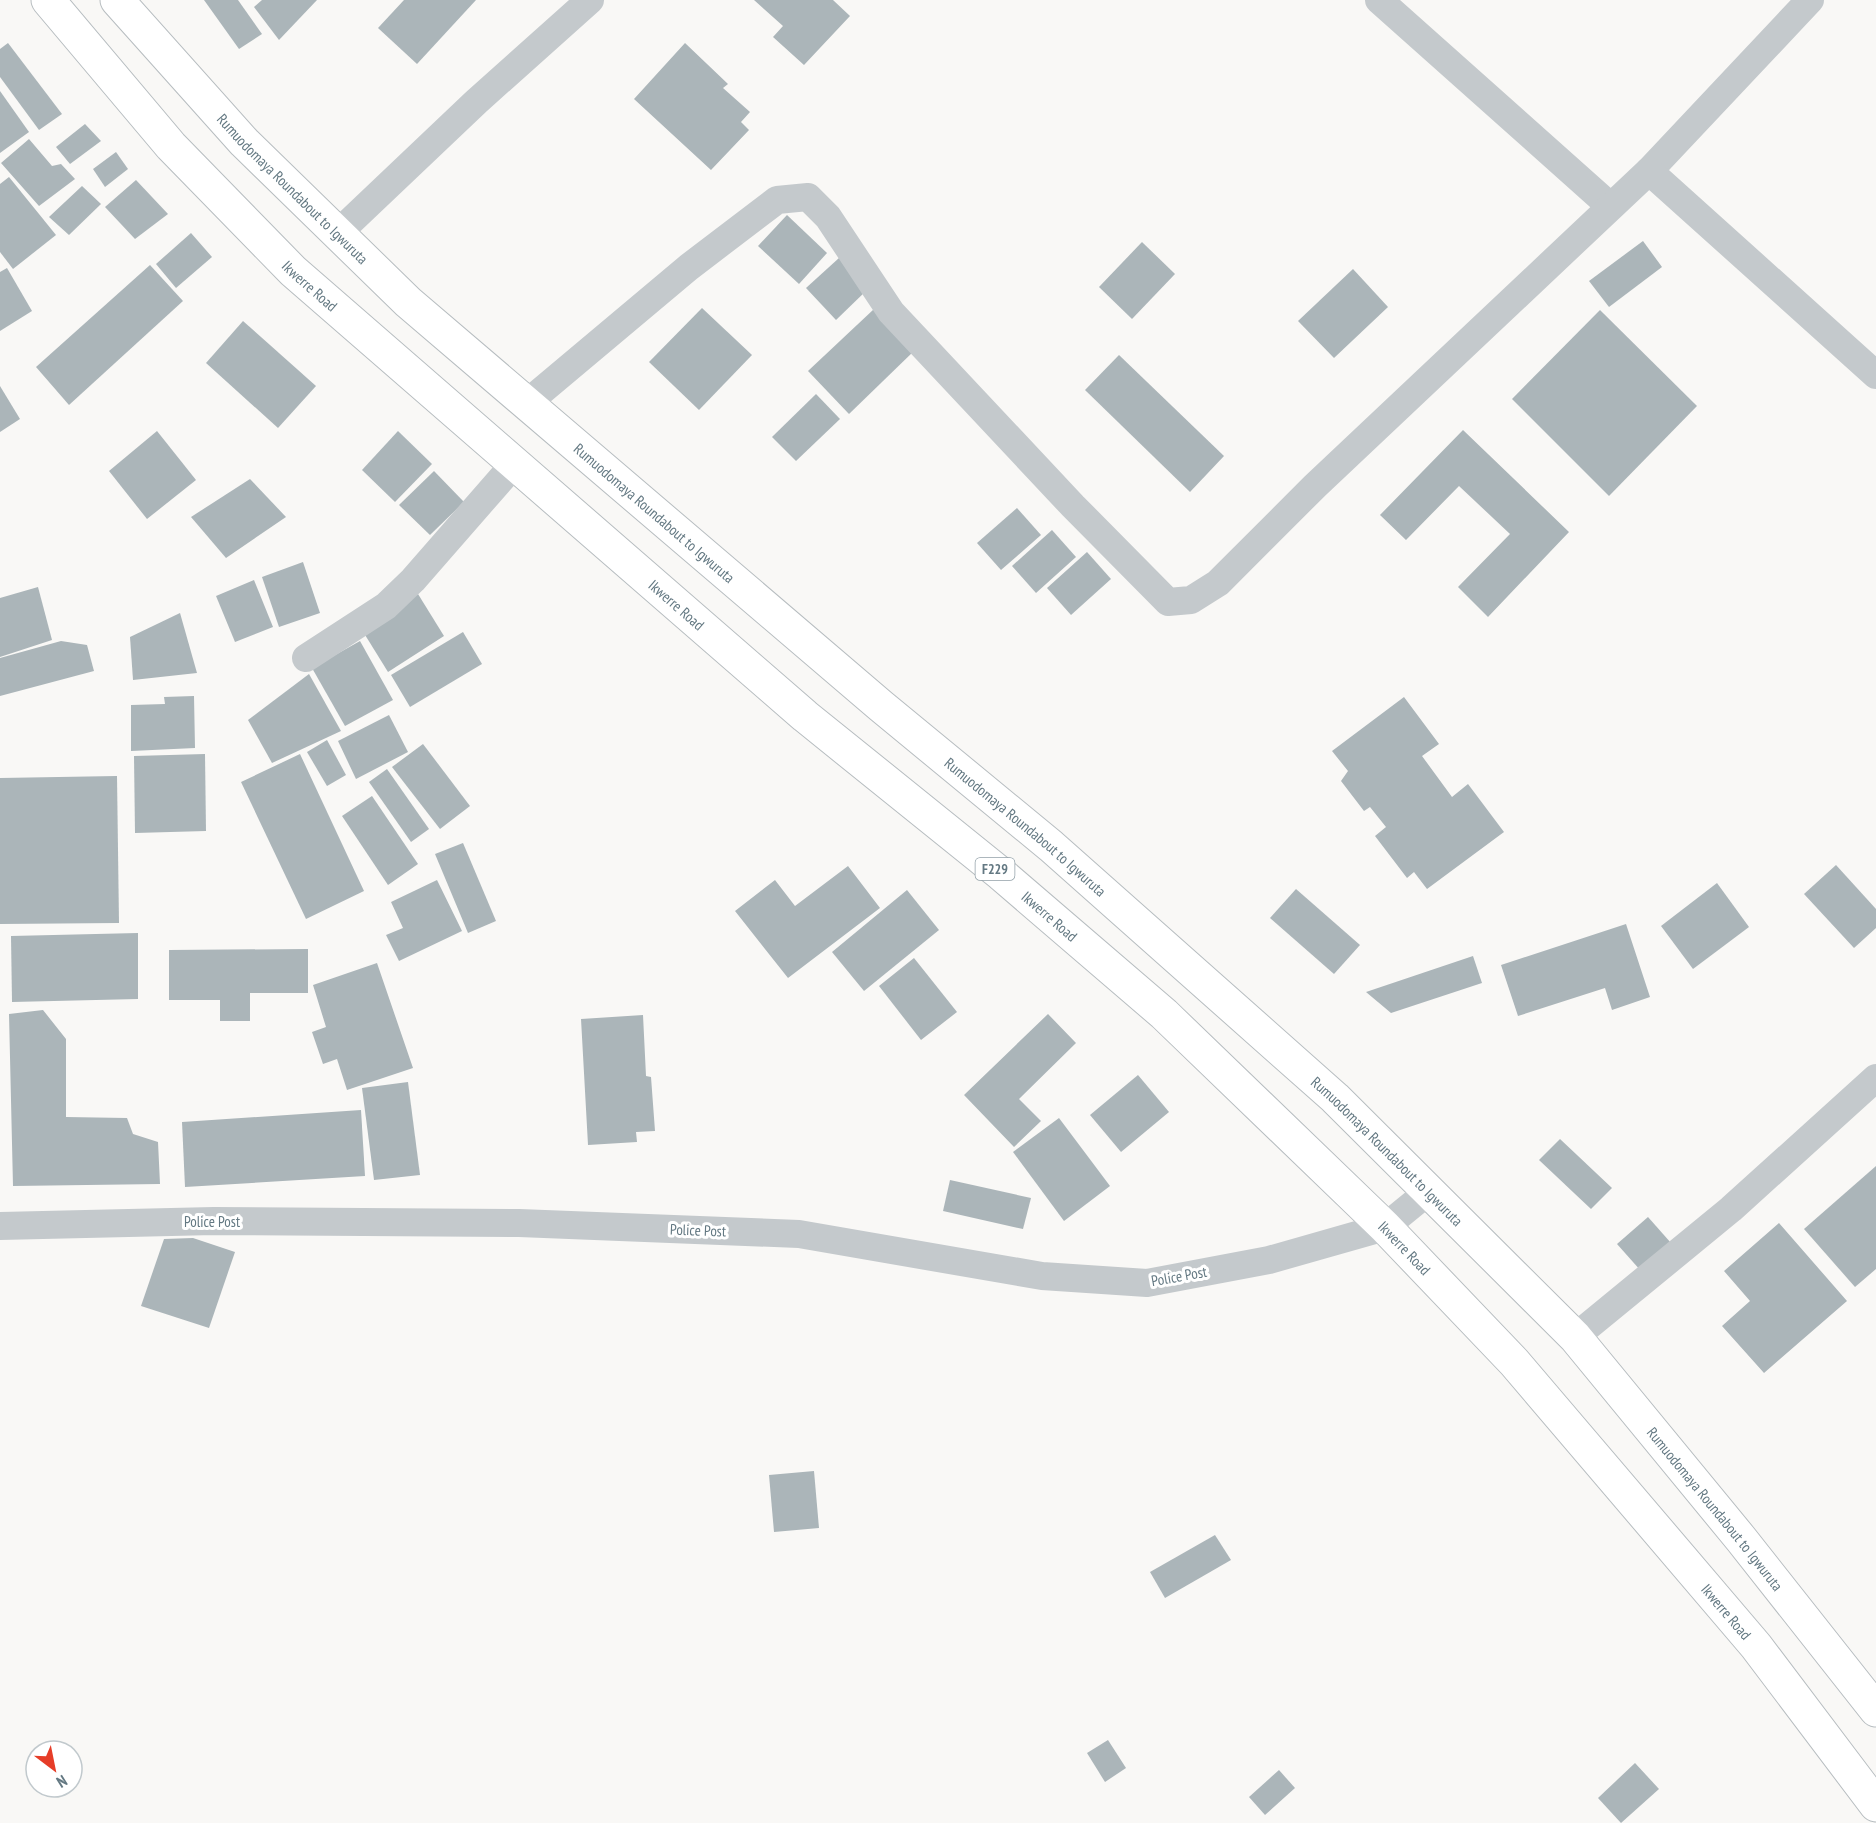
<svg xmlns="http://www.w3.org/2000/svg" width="1876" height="1823" viewBox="0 0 1876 1823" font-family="'PT Sans Narrow',sans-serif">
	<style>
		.building { fill: #abb5b9 }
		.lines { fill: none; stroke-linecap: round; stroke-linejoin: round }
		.primary-casing { stroke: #b7bdc0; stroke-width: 35 }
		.street { stroke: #c4c9cc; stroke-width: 28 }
		.primary { stroke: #fff; stroke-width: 33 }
		.labels { text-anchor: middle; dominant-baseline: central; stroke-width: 6; stroke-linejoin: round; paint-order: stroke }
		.shield { fill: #fff; stroke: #92a0a8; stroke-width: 1.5 }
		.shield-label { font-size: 14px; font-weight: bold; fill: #637882 }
		.street-label { font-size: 15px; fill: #637882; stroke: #fff }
	</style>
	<rect width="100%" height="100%" fill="#f9f8f6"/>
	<g class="building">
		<polygon points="204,0 238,0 262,34 239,49"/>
		<polygon points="262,0 317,0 279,40 254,7"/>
		<polygon points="404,0 476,0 417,64 378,28"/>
		<polygon points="754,0 833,0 850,16 804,65 773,37 783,26"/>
		<polygon points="8,43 62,114 39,130 0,77 0,49"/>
		<polygon points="685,43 728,84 723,88 750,112 741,122 749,130 711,170 634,99"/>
		<polygon points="0,91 29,132 0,153"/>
		<polygon points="85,124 101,141 70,164 56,147"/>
		<polygon points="29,139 52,166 61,164 75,179 39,206 1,163"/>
		<polygon points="116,152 128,169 105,187 93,169"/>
		<polygon points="9,177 56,235 13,269 0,252 0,184"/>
		<polygon points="136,180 168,214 135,239 105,207"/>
		<polygon points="82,186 101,204 69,235 49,217"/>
		<polygon points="787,215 827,253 799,284 758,246"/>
		<polygon points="191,233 212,257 176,288 156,264"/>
		<polygon points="1643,241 1662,267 1609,307 1589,281"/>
		<polygon points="1142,242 1175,274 1132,319 1099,287"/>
		<polygon points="839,258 868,289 836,320 806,288"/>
		<polygon points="150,265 183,301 69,405 36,367"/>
		<polygon points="7,268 32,311 0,331 0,272"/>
		<polygon points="1353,269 1388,307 1334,358 1298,321"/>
		<polygon points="702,308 752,355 699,410 649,362"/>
		<polygon points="874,309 914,351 849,414 808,371"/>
		<polygon points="1600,310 1697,406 1609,496 1512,399"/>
		<polygon points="243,321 316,386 278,428 206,363"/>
		<polygon points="1119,355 1224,456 1190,492 1085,390"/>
		<polygon points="0,386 20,419 0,432"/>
		<polygon points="816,394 840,419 796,461 772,437"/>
		<polygon points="1463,430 1569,532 1488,617 1458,587 1510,534 1459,486 1406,540 1380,515"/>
		<polygon points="157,431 196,480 147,519 109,471"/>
		<polygon points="398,431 432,464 395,502 362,470"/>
		<polygon points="434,471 464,502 430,535 399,505"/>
		<polygon points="250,479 286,517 226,558 191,517"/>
		<polygon points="1017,508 1041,535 1001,570 977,543"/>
		<polygon points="1052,530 1076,557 1036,593 1012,566"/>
		<polygon points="1087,552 1111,579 1071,615 1047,588"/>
		<polygon points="303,562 320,613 279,627 262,577"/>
		<polygon points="254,580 273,627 235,642 216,596"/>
		<polygon points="38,587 52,640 0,657 0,598"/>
		<polygon points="418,594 444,636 388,672 362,630"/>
		<polygon points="180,613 197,673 133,680 130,637"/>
		<polygon points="463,632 482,664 410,707 391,675"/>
		<polygon points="61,641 87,645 94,671 0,696 0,658"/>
		<polygon points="360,641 393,700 345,726 312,668"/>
		<polygon points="309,674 341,731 272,763 248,720"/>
		<polygon points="194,696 195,748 131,751 131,705 165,704 164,697"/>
		<polygon points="1404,697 1439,744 1422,756 1452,797 1468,784 1504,832 1427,889 1414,872 1407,878 1375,836 1386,827 1370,807 1364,811 1341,781 1348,771 1332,751"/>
		<polygon points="389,715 408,752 356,779 338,741"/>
		<polygon points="327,740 346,775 327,786 307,752"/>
		<polygon points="423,744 470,806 440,829 392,767"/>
		<polygon points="205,754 206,831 135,833 134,756"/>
		<polygon points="300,754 364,891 306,919 241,782"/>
		<polygon points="387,769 429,829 411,842 369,782"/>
		<polygon points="117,776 119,923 0,924 0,778"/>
		<polygon points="372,796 418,864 388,885 342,816"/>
		<polygon points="463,843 496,921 468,933 435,854"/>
		<polygon points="1836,865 1876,909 1876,928 1854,948 1804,894"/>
		<polygon points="848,866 880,908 788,978 735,911 775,880 795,906"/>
		<polygon points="437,880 462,931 399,961 386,935 403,928 391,902"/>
		<polygon points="1717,883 1749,927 1693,969 1661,926"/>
		<polygon points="1296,889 1360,945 1334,974 1270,918"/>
		<polygon points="907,890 939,930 864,991 832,952"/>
		<polygon points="1626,924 1650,997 1612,1010 1605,988 1518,1016 1501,965"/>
		<polygon points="138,933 138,999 12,1002 11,936"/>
		<polygon points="308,949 308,993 250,993 250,1021 220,1021 220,1000 169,1000 169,950"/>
		<polygon points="1473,956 1482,983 1391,1013 1366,992"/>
		<polygon points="914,958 957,1012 921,1040 879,986"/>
		<polygon points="377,963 413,1068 347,1090 337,1059 323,1064 312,1032 326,1027 313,985"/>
		<polygon points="43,1010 66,1039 66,1117 127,1118 133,1134 158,1142 160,1184 13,1186 9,1014"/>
		<polygon points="1048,1014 1076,1043 1019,1099 1041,1121 1014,1147 964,1095"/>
		<polygon points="643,1015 646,1076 651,1077 655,1131 636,1132 637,1142 588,1145 581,1019"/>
		<polygon points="1138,1075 1169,1112 1121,1152 1090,1115"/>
		<polygon points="408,1082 420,1175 374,1180 362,1088"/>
		<polygon points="361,1110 365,1176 185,1187 182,1122"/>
		<polygon points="1059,1118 1110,1186 1064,1221 1013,1152"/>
		<polygon points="1560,1139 1612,1188 1591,1209 1539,1160"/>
		<polygon points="1876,1166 1876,1269 1855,1287 1804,1229"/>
		<polygon points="950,1180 1031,1198 1023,1229 943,1211"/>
		<polygon points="1648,1217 1671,1243 1641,1271 1617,1244"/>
		<polygon points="1779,1223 1847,1301 1764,1373 1722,1326 1750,1301 1724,1271"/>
		<polygon points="193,1238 235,1252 209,1328 141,1306 164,1239"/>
		<polygon points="814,1471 819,1528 774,1532 769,1475"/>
		<polygon points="1215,1535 1231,1560 1165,1598 1150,1572"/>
		<polygon points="1108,1740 1126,1768 1105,1782 1087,1753"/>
		<polygon points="1635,1763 1659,1789 1621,1823 1598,1798"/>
		<polygon points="1279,1770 1295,1788 1265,1815 1249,1797"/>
	</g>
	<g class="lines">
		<defs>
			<g id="primary">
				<path id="s1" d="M 48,0 L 171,146 L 293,271 L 805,716 L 1001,874 L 1164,1014 L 1385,1227 L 1514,1362 L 1756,1646 L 1876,1805"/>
				<path id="s2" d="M 117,0 L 244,142 L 408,302 L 881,706 L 1051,846 L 1335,1098 L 1575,1337 L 1741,1539 L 1876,1710"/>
			</g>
		</defs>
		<use href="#primary" class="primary-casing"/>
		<g class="street">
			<polyline points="1379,0 1610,206"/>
			<polyline points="1649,171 1810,0"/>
			<polyline points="337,234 476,102 590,0"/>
			<polyline points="527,403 689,267 777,200 808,197 828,217 891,312 1073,506 1168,602 1191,600 1218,583 1315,486 1649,171 1876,375"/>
			<polyline points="306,658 386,606 413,580 516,462"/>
			<polyline points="0,1226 214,1221 519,1223 799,1234 1042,1276 1147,1283 1269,1260 1385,1227 1429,1191"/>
			<polyline points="1575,1337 1731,1209 1876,1078"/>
		</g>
		<use href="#primary" class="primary"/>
	</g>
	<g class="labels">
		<rect class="shield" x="975.5" y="858" width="39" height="22" rx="4.5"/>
		<g class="shield-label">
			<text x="995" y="869">F229</text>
		</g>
		<g class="street-label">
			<text stroke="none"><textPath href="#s2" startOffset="258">Rumuodomaya Roundabout to Igwuruta</textPath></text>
			<text stroke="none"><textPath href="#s1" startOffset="388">Ikwerre Road</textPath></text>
			<text stroke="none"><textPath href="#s2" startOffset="744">Rumuodomaya Roundabout to Igwuruta</textPath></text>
			<text stroke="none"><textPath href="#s1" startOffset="874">Ikwerre Road</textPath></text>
			<text stroke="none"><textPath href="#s2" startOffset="1230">Rumuodomaya Roundabout to Igwuruta</textPath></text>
			<text stroke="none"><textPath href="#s1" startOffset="1360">Ikwerre Road</textPath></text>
			<text stroke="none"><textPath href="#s2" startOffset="1716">Rumuodomaya Roundabout to Igwuruta</textPath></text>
			<text x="212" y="1221">Police Post</text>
			<text transform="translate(698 1230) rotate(2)">Police Post</text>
			<text stroke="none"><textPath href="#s1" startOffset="1846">Ikwerre Road</textPath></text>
			<text transform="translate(1179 1276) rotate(-10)">Police Post</text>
			<text stroke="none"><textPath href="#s2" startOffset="2202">Rumuodomaya Roundabout to Igwuruta</textPath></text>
			<text stroke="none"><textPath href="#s1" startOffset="2332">Ikwerre Road</textPath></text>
		</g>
	</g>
	<g transform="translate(54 1769) rotate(148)"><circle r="28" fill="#ffffff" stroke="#c1c9cd" stroke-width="1.5"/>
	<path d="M0-4.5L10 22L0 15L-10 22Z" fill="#e63d28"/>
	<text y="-9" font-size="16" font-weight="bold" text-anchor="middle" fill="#637882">N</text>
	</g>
</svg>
